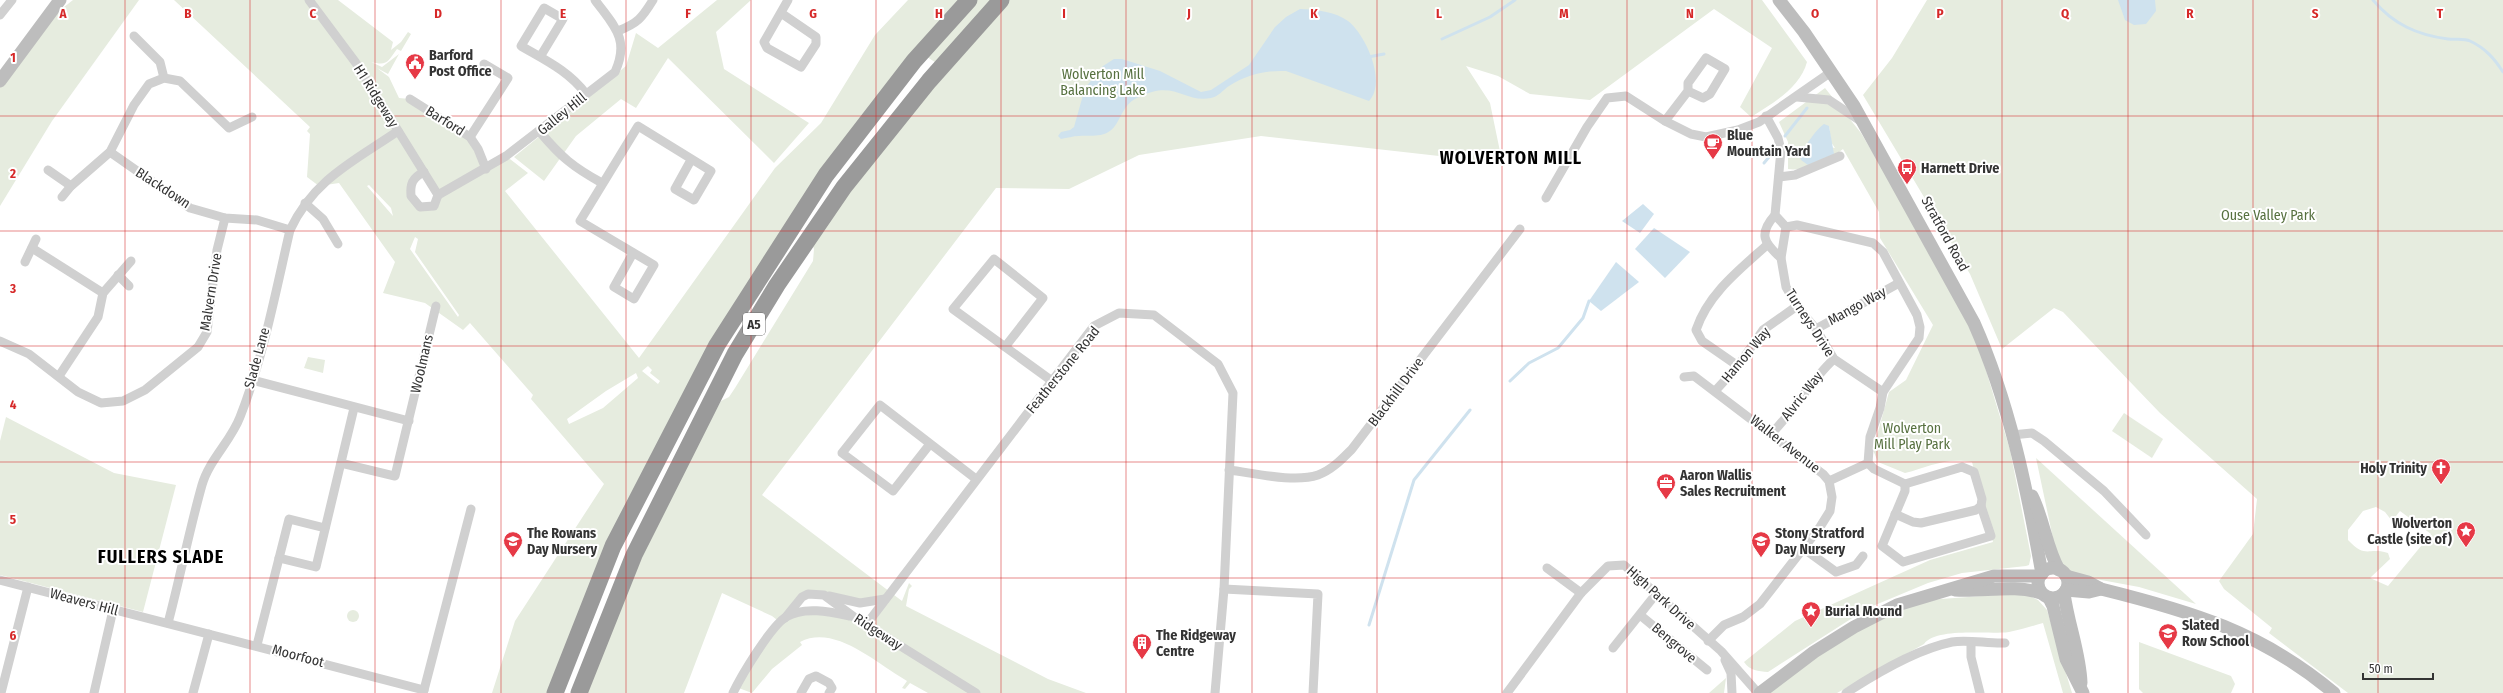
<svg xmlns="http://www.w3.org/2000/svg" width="2503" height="693" viewBox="0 0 2503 693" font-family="'Fira Sans Condensed',sans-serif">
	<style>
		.green { fill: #e6ecdf; fill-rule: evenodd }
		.water { fill: #cfe2ee }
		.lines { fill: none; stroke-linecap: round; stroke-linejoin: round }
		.stream { stroke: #cfe2ee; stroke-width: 3 }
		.street { stroke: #d0d0d0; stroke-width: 9 }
		.secondary { stroke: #bdbdbd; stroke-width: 13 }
		.highway { stroke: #9a9a9a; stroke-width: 17 }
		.grid { fill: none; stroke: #d62828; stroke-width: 1; stroke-opacity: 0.55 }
		.labels { text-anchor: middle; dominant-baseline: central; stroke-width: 4; stroke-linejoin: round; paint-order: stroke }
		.shield { fill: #fff; stroke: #707070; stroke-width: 1 }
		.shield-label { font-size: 13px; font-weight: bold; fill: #333 }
		.poi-label { font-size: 14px; font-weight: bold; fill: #333; stroke: #fff; text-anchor: start }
		.park-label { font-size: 14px; fill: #56703f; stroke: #fff }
		.street-label { font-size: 14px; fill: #333; stroke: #fff }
		.district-label { font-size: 18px; font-weight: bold; letter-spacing: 1px; fill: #000; stroke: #fff }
		.grid-label { font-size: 13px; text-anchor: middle; font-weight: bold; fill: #d62828; stroke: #fff; stroke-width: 4; stroke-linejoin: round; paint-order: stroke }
	</style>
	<rect width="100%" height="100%" fill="#fff"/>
	<g class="green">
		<polygon points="73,0 139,0 52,121 0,206 0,83 40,26"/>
		<path d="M 174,0 L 338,0 L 393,42 L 391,50 L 401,42 L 408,32 L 411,34 L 401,51 L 397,49 C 387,62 388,66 371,62 L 382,67 L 399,54 L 388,74 L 377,68 L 389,77 L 399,98 L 410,99 L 463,133 L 486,169 L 506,156 L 528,173 L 505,191 L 639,358 L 775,168 L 821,123 L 875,35 L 908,0 L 1762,0 L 1807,62 C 1800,88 1773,103 1751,117 L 1740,107 L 1772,48 L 1714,9 L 1590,100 L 1530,94 L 1498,76 L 1466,66 L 1490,103 L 1503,166 L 1439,156 L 1261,136 L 1139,155 L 1069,189 L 996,188 L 762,495 L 902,601 L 909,583 L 912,586 L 909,589 L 906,606 L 1048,679 L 1086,693 L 928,693 L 910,683 L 905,689 L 902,688 L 907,681 L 899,676 C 871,659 833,625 800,642 L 802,645 L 772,669 L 752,693 L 736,687 L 781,623 L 772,616 L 722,593 L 684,693 L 579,693 L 634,555 L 721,401 L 729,397 L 735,388 L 813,261 L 814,249 L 810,237 L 941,66 L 921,53 L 826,175 L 681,412 L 555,693 L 492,693 L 515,621 L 604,484 L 531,399 L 533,395 L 470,323 L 463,330 L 425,303 L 383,293 L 395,262 L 339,183 L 319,186 L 307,177 L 310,134 L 307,131 L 310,127 ZM 424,172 L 438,195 L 434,206 L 420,207 L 411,185 ZM 369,185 L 391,208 L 393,216 L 367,186 ZM 415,237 L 418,239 L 415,252 L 459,315 L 458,317 L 410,249 ZM 648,366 L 652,370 L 650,373 L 660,381 L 658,384 L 642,371 ZM 636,373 L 638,378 L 603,408 L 569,424 L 567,419 L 606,391 ZM 808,594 L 877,601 L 885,599 L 866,625 L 829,612 L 786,617 Z"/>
		<polygon points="717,0 751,0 716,32 724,69 809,123 774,163 668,58 636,108 621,99 576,136 544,181 514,157 626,66 636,33 658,48"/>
		<path d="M 1927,0 L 2503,0 L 2503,693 L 2348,693 L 2269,633 L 2272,628 L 2224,589 L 2219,581 L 2253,534 L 2257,499 L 2160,413 L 2063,312 L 2054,308 L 2002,349 L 1970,274 L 1863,95 L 1892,58 ZM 2376,507 L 2385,512 L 2392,521 L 2400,511 L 2431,534 L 2388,586 L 2370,578 L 2390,559 L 2388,553 C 2367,547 2366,559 2348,540 L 2348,530 L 2363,511 Z"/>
		<path d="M 1825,88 L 1861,133 L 1955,291 L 1982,357 L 2010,450 L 2031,556 L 2029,565 L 2026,566 L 1962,573 L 1928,583 L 1868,608 L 1768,672 C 1758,671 1750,671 1744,662 L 1795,621 L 1930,560 L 1993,542 L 1972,462 C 1945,457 1929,467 1905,473 L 1878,462 L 1873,450 L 1889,392 L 1906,380 L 1933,325 L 1880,238 L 1879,212 L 1843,149 C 1830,159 1805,172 1788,169 L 1788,142 L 1779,122 ZM 1829,126 L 1831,142 L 1835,148 L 1808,143 Z"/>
		<polygon points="308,357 325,360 323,373 304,368"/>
		<polygon points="2124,413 2163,439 2152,458 2112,431"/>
		<polygon points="6,417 114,473 176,485 143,612 0,575 0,441"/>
		<polygon points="2036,458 2196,604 2139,587 2074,575 2058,562"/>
		<path d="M 2024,593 L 2038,600 L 2047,610 L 2072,693 L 2063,693 L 2043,623 C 2032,626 2021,630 2009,632 C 1989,635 1937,627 1924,644 L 1837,693 L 1765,693 L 1831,645 L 1889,613 L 1927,600 Z"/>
		<circle cx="353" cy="616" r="6"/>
		<polygon points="2139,642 2231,676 2235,684 2231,693 2143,693 2139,689"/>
		<polygon points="1726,678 1724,693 1709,693"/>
	</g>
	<g class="water">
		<polygon points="2118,0 2155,0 2156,11 2146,24 2134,25 2125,20"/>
		<path d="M 1300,9 C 1315,9 1336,12 1348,21 C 1366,35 1387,82 1369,101 L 1286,71 C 1265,70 1246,75 1229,86 C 1223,90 1218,97 1211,98 C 1183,103 1175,79 1139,97 C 1127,102 1124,110 1118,121 C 1109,139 1094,135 1079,136 C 1073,136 1067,138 1061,139 L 1058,136 L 1061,132 L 1070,130 L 1074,127 L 1085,88 L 1103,66 L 1114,59 L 1122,59 L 1160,71 L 1201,92 L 1211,90 L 1249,65 L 1275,27 L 1286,17 Z"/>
		<path d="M 1824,124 L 1829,126 L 1834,154 L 1808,165 L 1801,160 L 1799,154 C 1806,146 1816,129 1824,124 Z"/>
		<polygon points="1643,204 1654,214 1640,233 1622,221"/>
		<polygon points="1654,228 1690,252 1665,278 1635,249"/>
		<polygon points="1616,262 1639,282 1601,311 1589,301"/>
	</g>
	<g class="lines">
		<g class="stream">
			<path d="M 2373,0 C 2393,24 2417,35 2448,39 C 2455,40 2464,38 2470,41 C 2485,48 2494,58 2503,72"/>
			<polyline points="1442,39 1490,17 1515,0"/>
			<polyline points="1368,57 1384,54"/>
			<polyline points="1785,136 1807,108"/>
			<polyline points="1764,163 1774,151"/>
			<polyline points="1510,381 1529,363 1558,348 1583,318 1589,301"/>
			<polyline points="1369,625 1414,480 1470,410"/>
		</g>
		<g class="street">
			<polyline points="309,0 356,63 438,195"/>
			<polyline points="781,13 816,37 816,44 801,67 767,48 764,42 788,0"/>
			<polyline points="0,15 12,0"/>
			<path d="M 618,31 C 638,23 642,18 653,0"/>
			<polyline points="134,36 160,62 164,78"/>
			<path d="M 540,57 L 563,19 L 544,8 L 521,46 C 545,60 569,71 586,94"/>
			<polyline points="1797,97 1829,100 1862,122"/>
			<polyline points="410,99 470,137 478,149 486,169"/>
			<polyline points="1766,116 1778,138 1781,150 1775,215 1786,227 1781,258 1786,287 1797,306 1816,329 1834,359 1883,392"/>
			<polyline points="1665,121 1688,91 1688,83 1706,58 1725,69 1710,94 1703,98 1688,91"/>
			<path d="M 540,132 C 561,157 573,167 602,183"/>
			<polyline points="470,137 508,78 484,64"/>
			<polyline points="110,152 190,208 225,218 257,220 290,230"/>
			<polyline points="48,170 71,186"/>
			<path d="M 424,172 C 412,178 410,184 411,196 L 420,207 L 434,206 L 438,195"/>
			<polyline points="1779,177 1795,175 1840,156"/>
			<path d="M 438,195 L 506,156 L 615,72 C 630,39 614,26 595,0"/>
			<polyline points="62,197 71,186 110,152 134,105 149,84 164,78 180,81 229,128 252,117"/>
			<polyline points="1546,198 1587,127 1607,98 1626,96 1665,121 1691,134 1706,137 1738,130 1759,122 1831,72"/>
			<polyline points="305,203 323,219 338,244"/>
			<path d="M 1775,215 C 1758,234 1764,243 1781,258"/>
			<polyline points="1786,227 1797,225 1873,243 1883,252 1917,315 1920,327 1919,338 1883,392 1880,408 1870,437 1868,463 1829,481"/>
			<polyline points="32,248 103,293"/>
			<polyline points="633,253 614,287 634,299 654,265 580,221 638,126 711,171 694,200 675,189 691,160"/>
			<polyline points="25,262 36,239"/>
			<polyline points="118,275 129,286"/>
			<polyline points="1816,329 1899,283"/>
			<polyline points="0,341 29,354 78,392 101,403 123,401 145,390 198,347 207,332 217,250 225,218"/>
			<polyline points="1005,347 1043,298 994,259 953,309 1052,381"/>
			<path d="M 1738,366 L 1702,341 L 1696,330 C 1708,294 1739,270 1767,245"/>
			<polyline points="59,376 98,317 103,293 131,261"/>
			<polyline points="1684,377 1694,376 1823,474 1829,481 1832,497 1830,511 1820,527 1760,604 1743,617 1724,625 1708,641"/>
			<polyline points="252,380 409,421"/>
			<polyline points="1716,390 1738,366 1763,330 1797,306"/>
			<path d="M 1772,433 C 1795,410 1810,381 1834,359"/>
			<polyline points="2012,435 2032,433 2044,441 2104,491 2146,535"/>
			<polyline points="930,444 893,491 842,453 880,405 976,479"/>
			<polyline points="341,463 395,476 436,306"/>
			<polyline points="1868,463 1874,469 1905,484 1962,467 1974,472 1982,499 1981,506 1976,510 1921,523 1913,522 1895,514"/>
			<path d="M 1229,470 C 1254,473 1294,483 1318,475 C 1332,470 1342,459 1352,449 L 1520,229"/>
			<polyline points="1905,484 1905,491 1882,546 1903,562 1991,536 1981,506"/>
			<polyline points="1803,548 1836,572 1856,565 1863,556"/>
			<polyline points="279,558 316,567 354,408"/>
			<polyline points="1547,568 1581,593 1608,566 1624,565 1721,651 1758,693"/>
			<polyline points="0,580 424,690 423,693"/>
			<polyline points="1224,589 1318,594 1313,693"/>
			<polyline points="829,596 860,603 885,599"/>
			<polyline points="1640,615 1707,670"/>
			<polyline points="785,618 802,597 808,594 824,595 854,617 976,693"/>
			<path d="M 168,623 C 180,578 189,531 202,485 C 209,460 231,441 240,417 C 263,359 276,290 290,230 C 314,179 354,161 398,131"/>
			<polyline points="866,625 1094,326 1119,313 1154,315 1218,364 1233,393 1224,589 1215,693"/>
			<polyline points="1971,643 1971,657 1980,693"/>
			<polyline points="257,645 289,519 325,528"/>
			<polyline points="1613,648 1656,594"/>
			<polyline points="1725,660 1731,673 1732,693"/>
			<polyline points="424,690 471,509"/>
			<polyline points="1,693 28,587"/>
			<polyline points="94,693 113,610"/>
			<polyline points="193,693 209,634"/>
			<path d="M 733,693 C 741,676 771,626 786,617 C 804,606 831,612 850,616"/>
			<polyline points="801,693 809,679 816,676 829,683 832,688 829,693"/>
			<polyline points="1507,693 1581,593"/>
			<path d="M 1846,693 C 1875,674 1918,649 1952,642 C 1967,639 1989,644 2005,643"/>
		</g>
		<g class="secondary">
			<path d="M 1779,0 L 1804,32 L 1854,106 L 1974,323 C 2009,402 2027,488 2042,574"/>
			<polyline points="0,81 60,0"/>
			<path d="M 2032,496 C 2044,520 2046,547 2059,570"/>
			<circle cx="2053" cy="583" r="15"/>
			<path d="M 2066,576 L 2088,582 L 2101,589 C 2190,611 2262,632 2334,693"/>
			<path d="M 1955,590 C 1984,592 2014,584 2041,593"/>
			<polyline points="2066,590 2089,592 2101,589"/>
			<path d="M 2064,593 C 2068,624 2080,653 2081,683"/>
			<polyline points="2049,598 2053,606 2066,659 2083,693"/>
			<polyline points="1760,693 1814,652 1854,627 1897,605 1994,576 2040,576"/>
		</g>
		<g class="highway">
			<polyline points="555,693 613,546 717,345 826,175 914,61 969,0"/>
			<polyline points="579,693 634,555 735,354 777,285 844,187 929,81 1001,0"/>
		</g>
	</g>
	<path class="grid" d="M 125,0 L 125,693M 250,0 L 250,693M 375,0 L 375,693M 501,0 L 501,693M 626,0 L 626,693M 751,0 L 751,693M 876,0 L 876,693M 1001,0 L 1001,693M 1126,0 L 1126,693M 1252,0 L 1252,693M 1377,0 L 1377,693M 1502,0 L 1502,693M 1627,0 L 1627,693M 1752,0 L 1752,693M 1877,0 L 1877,693M 2002,0 L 2002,693M 2128,0 L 2128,693M 2253,0 L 2253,693M 2378,0 L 2378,693M 0,116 L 2503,116M 0,231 L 2503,231M 0,346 L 2503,346M 0,462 L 2503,462M 0,578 L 2503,578"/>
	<defs>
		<symbol id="civic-pin" viewBox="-11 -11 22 30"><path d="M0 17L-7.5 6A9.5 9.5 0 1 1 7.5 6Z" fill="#e63946" stroke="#fff"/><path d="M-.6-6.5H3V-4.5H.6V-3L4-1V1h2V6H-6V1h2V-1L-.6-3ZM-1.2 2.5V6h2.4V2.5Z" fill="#fff"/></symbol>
		<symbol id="cafe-pin" viewBox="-11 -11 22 30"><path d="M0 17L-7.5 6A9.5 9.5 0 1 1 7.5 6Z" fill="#e63946" stroke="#fff"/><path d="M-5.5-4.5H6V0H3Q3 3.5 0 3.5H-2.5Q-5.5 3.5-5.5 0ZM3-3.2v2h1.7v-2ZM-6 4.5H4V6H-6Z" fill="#fff"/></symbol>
		<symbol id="bus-pin" viewBox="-11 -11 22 30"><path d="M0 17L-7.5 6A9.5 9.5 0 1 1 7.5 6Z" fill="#e63946" stroke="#fff"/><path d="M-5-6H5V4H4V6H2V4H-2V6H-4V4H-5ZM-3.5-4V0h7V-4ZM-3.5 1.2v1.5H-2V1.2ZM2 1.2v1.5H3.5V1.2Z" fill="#fff"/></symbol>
		<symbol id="church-pin" viewBox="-11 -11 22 30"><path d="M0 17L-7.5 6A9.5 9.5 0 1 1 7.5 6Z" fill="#e63946" stroke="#fff"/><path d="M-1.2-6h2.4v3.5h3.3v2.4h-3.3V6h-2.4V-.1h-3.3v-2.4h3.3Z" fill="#fff"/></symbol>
		<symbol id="office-pin" viewBox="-11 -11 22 30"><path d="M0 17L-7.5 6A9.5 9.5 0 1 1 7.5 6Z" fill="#e63946" stroke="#fff"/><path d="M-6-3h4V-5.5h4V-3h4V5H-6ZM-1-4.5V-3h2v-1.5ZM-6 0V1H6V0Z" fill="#fff"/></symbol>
		<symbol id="sight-pin" viewBox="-11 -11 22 30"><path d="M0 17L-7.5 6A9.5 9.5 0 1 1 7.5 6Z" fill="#e63946" stroke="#fff"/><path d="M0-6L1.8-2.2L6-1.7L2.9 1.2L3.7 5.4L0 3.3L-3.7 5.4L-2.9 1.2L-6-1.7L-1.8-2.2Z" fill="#fff"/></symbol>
		<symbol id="school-pin" viewBox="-11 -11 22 30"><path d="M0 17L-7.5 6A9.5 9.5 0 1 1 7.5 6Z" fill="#e63946" stroke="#fff"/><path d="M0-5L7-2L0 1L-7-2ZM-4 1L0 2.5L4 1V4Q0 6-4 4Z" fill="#fff"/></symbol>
		<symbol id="building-pin" viewBox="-11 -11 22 30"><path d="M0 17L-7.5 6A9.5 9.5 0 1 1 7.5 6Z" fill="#e63946" stroke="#fff"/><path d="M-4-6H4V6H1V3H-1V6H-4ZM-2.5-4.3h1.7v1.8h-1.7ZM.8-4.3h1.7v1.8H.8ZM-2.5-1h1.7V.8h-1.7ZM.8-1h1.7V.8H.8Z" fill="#fff"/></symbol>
	</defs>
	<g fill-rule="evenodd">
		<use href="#civic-pin" x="404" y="52" width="22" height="30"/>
		<use href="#cafe-pin" x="1702" y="132" width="22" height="30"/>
		<use href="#bus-pin" x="1896" y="157" width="22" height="30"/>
		<use href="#church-pin" x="2430" y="457" width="22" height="30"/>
		<use href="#office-pin" x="1655" y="472" width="22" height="30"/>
		<use href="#sight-pin" x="2455" y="520" width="22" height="30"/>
		<use href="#school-pin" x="502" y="530" width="22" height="30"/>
		<use href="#school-pin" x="1750" y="530" width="22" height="30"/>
		<use href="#sight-pin" x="1800" y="600" width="22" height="30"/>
		<use href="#school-pin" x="2157" y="622" width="22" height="30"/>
		<use href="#building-pin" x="1131" y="632" width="22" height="30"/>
	</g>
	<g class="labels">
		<rect class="shield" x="743" y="313" width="22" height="22" rx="3"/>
		<g class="shield-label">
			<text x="754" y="324">A5</text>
		</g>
		<g class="poi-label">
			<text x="429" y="55">Barford<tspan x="429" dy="16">Post Office</tspan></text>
			<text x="1727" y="135">Blue<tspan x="1727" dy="16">Mountain Yard</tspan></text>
			<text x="1921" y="168">Harnett Drive</text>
			<text x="2427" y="468" text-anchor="end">Holy Trinity</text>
			<text x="1680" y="475">Aaron Wallis<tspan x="1680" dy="16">Sales Recruitment</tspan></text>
			<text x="2452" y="523" text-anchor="end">Wolverton<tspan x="2452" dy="16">Castle (site of)</tspan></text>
			<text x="527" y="533">The Rowans<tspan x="527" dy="16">Day Nursery</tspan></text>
			<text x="1775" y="533">Stony Stratford<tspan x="1775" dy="16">Day Nursery</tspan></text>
			<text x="1825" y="611">Burial Mound</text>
			<text x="2182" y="625">Slated<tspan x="2182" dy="16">Row School</tspan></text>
			<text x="1156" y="635">The Ridgeway<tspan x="1156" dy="16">Centre</tspan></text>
		</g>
		<g class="park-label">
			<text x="1103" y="74">Wolverton Mill<tspan x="1103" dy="16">Balancing Lake</tspan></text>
			<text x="2268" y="215">Ouse Valley Park</text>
			<text x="1912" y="428">Wolverton<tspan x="1912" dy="16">Mill Play Park</tspan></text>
		</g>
		<g class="street-label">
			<text transform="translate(376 96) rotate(58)">H1 Ridgeway</text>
			<text transform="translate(562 114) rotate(-39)">Galley Hill</text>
			<text transform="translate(445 121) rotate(32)">Barford</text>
			<text transform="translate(163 188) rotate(33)">Blackdown</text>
			<text transform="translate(1945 234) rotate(61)">Stratford Road</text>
			<text transform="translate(211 292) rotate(-81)">Malvern Drive</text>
			<text transform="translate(1857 306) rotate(-29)">Mango Way</text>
			<text transform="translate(1810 323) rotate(57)">Turneys Drive</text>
			<text transform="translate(1746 355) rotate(-50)">Hamon Way</text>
			<text transform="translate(257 358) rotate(-75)">Slade Lane</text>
			<text transform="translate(422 364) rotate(-77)">Woolmans</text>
			<text transform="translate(1063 370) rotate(-51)">Featherstone Road</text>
			<text transform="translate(1396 392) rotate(-53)">Blackhill Drive</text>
			<text transform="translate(1802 396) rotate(-52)">Alvric Way</text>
			<text transform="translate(1785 444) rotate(38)">Walker Avenue</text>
			<text transform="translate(1661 598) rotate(42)">High Park Drive</text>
			<text transform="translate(84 602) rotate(15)">Weavers Hill</text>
			<text transform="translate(878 632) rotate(33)">Ridgeway</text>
			<text transform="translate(1674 643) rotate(40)">Bengrove</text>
			<text transform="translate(298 656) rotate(15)">Moorfoot</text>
		</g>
		<g class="district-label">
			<text x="1511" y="158">WOLVERTON MILL</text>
			<text x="161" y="557">FULLERS SLADE</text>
		</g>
	</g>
	<g class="grid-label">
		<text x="63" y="18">A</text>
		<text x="188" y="18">B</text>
		<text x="313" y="18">C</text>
		<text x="438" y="18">D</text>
		<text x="563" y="18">E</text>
		<text x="688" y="18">F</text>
		<text x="813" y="18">G</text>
		<text x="939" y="18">H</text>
		<text x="1064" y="18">I</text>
		<text x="1189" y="18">J</text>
		<text x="1314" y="18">K</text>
		<text x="1439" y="18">L</text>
		<text x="1564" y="18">M</text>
		<text x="1690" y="18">N</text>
		<text x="1815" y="18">O</text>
		<text x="1940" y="18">P</text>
		<text x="2065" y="18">Q</text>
		<text x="2190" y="18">R</text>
		<text x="2315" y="18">S</text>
		<text x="2440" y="18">T</text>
		<text x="13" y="62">1</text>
		<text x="13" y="178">2</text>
		<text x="13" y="293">3</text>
		<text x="13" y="409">4</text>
		<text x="13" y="524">5</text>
		<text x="13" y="640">6</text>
	</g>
	<path d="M2363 673v6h70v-6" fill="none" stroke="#333333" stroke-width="2"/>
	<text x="2369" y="673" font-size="12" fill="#333333" stroke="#ffffff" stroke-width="3" paint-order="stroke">50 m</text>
</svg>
